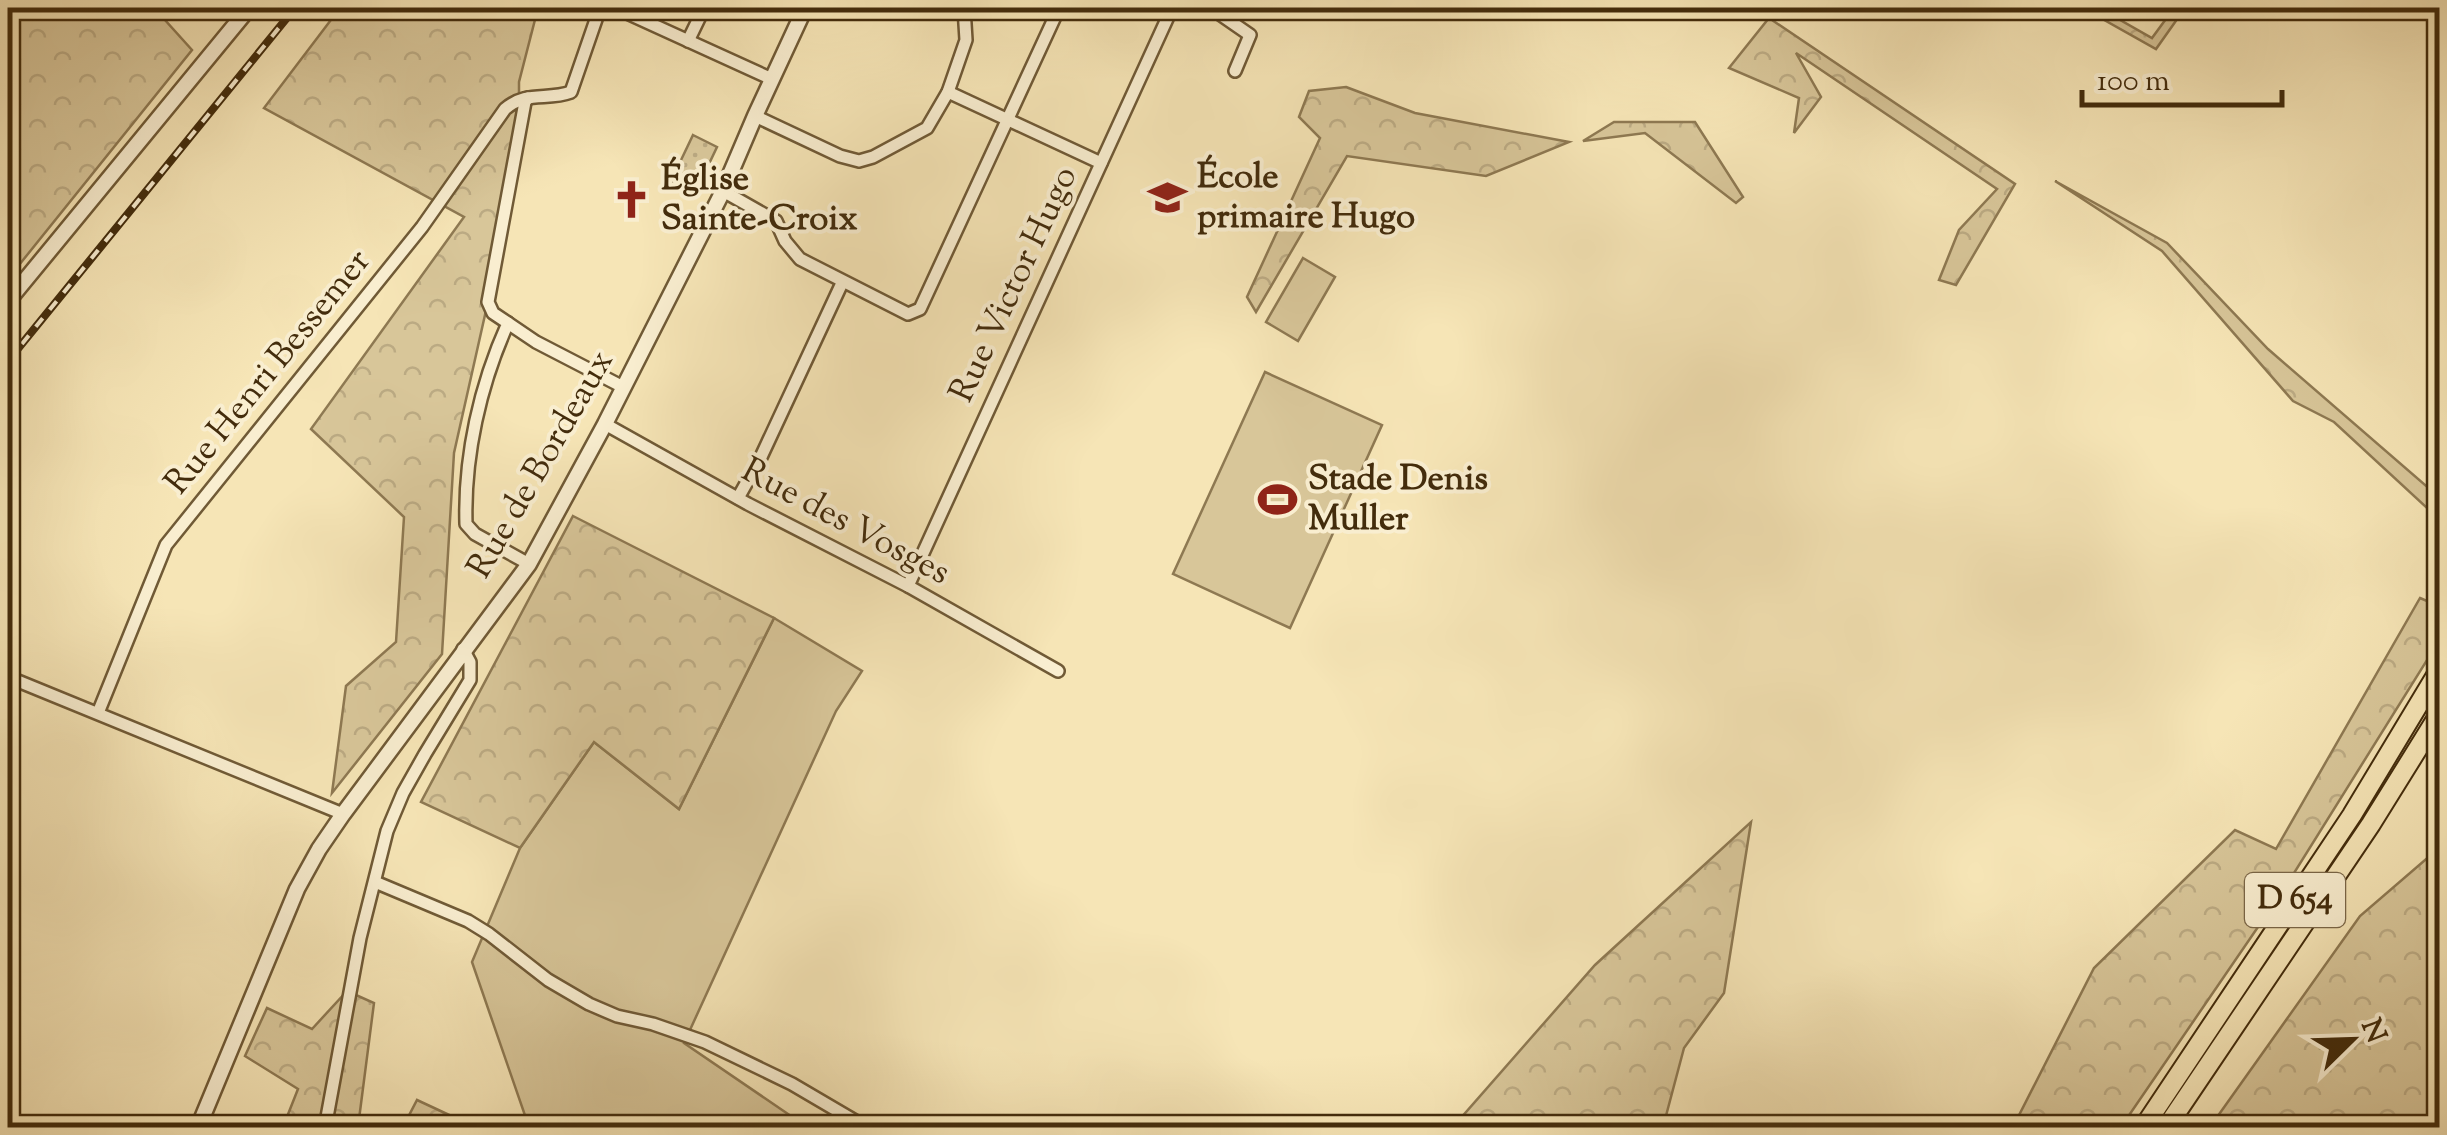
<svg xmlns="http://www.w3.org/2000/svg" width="2447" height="1135" viewBox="0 0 2447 1135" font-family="'Sorts Mill Goudy',serif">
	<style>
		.grass { fill: #d8c699; stroke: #8e7952; stroke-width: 2.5 }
		.forest { fill: url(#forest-crowns); stroke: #8e7952; stroke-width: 2.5 }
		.park { fill: url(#park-dots); stroke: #8e7952; stroke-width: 2.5 }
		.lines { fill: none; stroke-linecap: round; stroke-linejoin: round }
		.minor-casing { stroke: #705a36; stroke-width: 16 }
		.tertiary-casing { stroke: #705a36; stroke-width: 19 }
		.trunk-casing { stroke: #432c0c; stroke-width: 22 }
		.minor { stroke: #f9eed0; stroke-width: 11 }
		.tertiary { stroke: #f9eed0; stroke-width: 14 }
		.trunk { stroke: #f6e5b6; stroke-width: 18 }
		.rail-casing { stroke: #432c0c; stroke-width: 8 }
		.rail { stroke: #f9eed0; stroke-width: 4; stroke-dasharray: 11; stroke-linecap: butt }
		.labels { text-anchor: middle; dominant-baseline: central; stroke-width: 8; stroke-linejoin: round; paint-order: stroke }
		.shield { fill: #f9eed0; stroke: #7a6647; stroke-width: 2.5 }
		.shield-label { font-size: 32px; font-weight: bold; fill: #432c0c }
		.poi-label { font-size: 35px; font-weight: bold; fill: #432c0c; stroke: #f9eed0; text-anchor: start }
		.street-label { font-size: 35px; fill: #432c0c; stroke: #f9eed0 }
	</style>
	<defs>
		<pattern id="forest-crowns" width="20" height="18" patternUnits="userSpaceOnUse" patternTransform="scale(2.5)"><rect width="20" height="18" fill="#d8c699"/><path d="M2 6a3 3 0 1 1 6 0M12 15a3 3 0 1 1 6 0" fill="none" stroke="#bbaa83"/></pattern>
		<pattern id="park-dots" width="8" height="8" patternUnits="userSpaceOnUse" patternTransform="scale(2.5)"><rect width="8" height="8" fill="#d8c699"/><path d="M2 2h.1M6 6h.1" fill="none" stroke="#bbaa83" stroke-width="1.8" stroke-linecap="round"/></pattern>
	</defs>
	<rect width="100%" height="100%" fill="#f6e5b6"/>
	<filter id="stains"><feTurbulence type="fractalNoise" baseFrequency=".002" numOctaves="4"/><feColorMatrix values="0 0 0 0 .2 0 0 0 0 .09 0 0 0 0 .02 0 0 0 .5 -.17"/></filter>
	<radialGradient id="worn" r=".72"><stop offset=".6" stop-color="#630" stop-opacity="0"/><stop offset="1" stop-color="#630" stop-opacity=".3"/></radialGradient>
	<g class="grass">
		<polygon points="1303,258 1335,277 1298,341 1266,322"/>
		<polygon points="1265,372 1382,425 1290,628 1173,574"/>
		<polygon points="774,618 862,671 836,711 684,1043 807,1127 529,1127 472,962 520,848 594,742 679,809"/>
	</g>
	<g class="forest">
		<polygon points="8,8 127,8 137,17 164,19 192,50 11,275 8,272"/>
		<polygon points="340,8 538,8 519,82 519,108 498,257 454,453 442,654 332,793 346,686 396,642 404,517 311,429 464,217 264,108"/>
		<polygon points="2083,8 2099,8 2152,38 2174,8 2185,8 2156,49"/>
		<polygon points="1769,18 2015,184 1956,285 1939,280 1959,230 1997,189 1796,53 1821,97 1794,133 1799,98 1729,68"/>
		<polygon points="1346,87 1415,113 1569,142 1486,176 1347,156 1256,312 1247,297 1320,138 1299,117 1309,91"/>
		<polygon points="1614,122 1695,122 1743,197 1736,203 1645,133 1583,141"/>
		<polygon points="2055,181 2167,243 2268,349 2439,497 2439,519 2334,422 2293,401 2162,251"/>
		<polygon points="573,516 774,618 679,809 594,742 520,848 421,802"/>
		<polygon points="2420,598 2439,606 2439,641 2284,889 2121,1127 2013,1127 2094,968 2235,830 2276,849"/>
		<polygon points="1751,822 1724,993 1684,1048 1663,1127 1421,1127 1459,1120 1595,965"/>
		<polygon points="2439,848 2439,1127 2210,1127 2360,916"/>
		<polygon points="347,991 374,1003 358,1127 283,1127 298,1089 245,1056 267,1008 312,1029"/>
		<polygon points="417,1100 475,1127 403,1127"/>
	</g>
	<polygon class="park" points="693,135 717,147 707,168 687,188 671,181"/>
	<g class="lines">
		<defs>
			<g id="minor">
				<polyline points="616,8 772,79"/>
				<polyline points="1211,8 1250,35 1235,71"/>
				<polyline points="688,41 704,8"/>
				<polyline points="948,92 1101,163"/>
				<path d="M 528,98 L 525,102 L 488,302 L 493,313 L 508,323 C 480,385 464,456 466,524 L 475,534 L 529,564"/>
				<polyline points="755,116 840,156 859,161 873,157 927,128 948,92 966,40 964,8"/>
				<polyline points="723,191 776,221 785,241 800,259 908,314 920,309 1059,8"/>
				<polyline points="508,323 536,342 623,387"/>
				<polyline points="605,424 748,504 908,586 1058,671"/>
				<polyline points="738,498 761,457 842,283"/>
				<polyline points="908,586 1172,8"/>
				<polyline points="8,677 343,814"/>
				<path d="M 98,713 L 166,545 L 422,227 L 505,109 C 527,90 547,101 571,92 L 600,8"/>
				<polyline points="375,882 468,921 489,934 548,980 589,1004 617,1016 653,1024 705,1042 792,1084 867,1128"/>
				<polyline points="325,1128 360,938 387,831 403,793 425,754 470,680 470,662 463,649"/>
				<path d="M 1249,1128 C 1265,1119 1280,1123 1296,1128"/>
			</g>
			<g id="tertiary">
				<polyline points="8,301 249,8"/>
				<polyline points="198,1128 297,889 319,849 343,814 529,564 605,424 723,191 755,116 805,8"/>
			</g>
			<g id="trunk">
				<polyline points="2143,1128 2352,815 2440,669"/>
				<polyline points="2166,1128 2371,824 2440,713"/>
			</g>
		</defs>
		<use href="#minor" class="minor-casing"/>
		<use href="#tertiary" class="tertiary-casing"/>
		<use href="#trunk" class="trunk-casing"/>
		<use href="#minor" class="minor"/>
		<use href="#tertiary" class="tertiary"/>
		<use href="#trunk" class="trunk"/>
		<defs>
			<polyline id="rail" points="8,361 295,8"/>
		</defs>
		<use href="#rail" class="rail-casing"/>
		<use href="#rail" class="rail"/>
	</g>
	<defs>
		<symbol id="school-bare" viewBox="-9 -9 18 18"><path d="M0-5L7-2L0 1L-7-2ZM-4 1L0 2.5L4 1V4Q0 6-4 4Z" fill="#8f2418" stroke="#f9eed0" stroke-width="2.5" paint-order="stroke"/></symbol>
		<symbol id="church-bare" viewBox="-9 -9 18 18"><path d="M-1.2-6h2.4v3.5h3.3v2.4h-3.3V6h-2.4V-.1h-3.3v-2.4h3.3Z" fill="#8f2418" stroke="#f9eed0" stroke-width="2.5" paint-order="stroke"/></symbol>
		<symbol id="stadium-bare" viewBox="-9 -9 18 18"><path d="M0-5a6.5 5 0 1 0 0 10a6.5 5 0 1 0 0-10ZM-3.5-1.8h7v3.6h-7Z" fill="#8f2418" stroke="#f9eed0" stroke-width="2.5" paint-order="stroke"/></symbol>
	</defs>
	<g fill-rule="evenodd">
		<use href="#school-bare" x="1140" y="170" width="55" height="55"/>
		<use href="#church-bare" x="604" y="172" width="55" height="55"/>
		<use href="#stadium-bare" x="1250" y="472" width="55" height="55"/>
	</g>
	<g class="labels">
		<rect class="shield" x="2245" y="873" width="100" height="54" rx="8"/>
		<g class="shield-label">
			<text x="2295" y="900">D 654</text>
		</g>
		<g class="poi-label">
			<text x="1197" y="178">École<tspan x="1197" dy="40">primaire Hugo</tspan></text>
			<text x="661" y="180">Église<tspan x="661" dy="40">Sainte-Croix</tspan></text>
			<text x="1308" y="480">Stade Denis<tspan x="1308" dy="40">Muller</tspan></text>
		</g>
		<g class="street-label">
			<text transform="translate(1015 285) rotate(-65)">Rue Victor Hugo</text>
			<text transform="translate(269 373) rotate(-51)">Rue Henri Bessemer</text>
			<text transform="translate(542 465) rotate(-60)">Rue de Bordeaux</text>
			<text transform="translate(845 523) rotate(28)">Rue des Vosges</text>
		</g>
	</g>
	<rect width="2447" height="1135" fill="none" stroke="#f6e5b6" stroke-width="40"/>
	<rect x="10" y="10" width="2427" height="1115" fill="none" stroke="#432c0c" stroke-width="5"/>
	<rect x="20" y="20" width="2407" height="1095" fill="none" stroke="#432c0c" stroke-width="2.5"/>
	<g transform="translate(2352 1040) rotate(67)" stroke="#f9eed0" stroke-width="8" paint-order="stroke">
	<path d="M0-8L18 38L0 25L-18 38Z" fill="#432c0c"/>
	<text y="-15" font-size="28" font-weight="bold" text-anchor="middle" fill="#432c0c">N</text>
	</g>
	<path d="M2082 90v15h200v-15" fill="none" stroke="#432c0c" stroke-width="5"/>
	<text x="2097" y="90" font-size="30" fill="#432c0c" stroke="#f9eed0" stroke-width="8" paint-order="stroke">100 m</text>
	<rect width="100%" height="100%" filter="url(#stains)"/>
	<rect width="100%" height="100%" fill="url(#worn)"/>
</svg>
